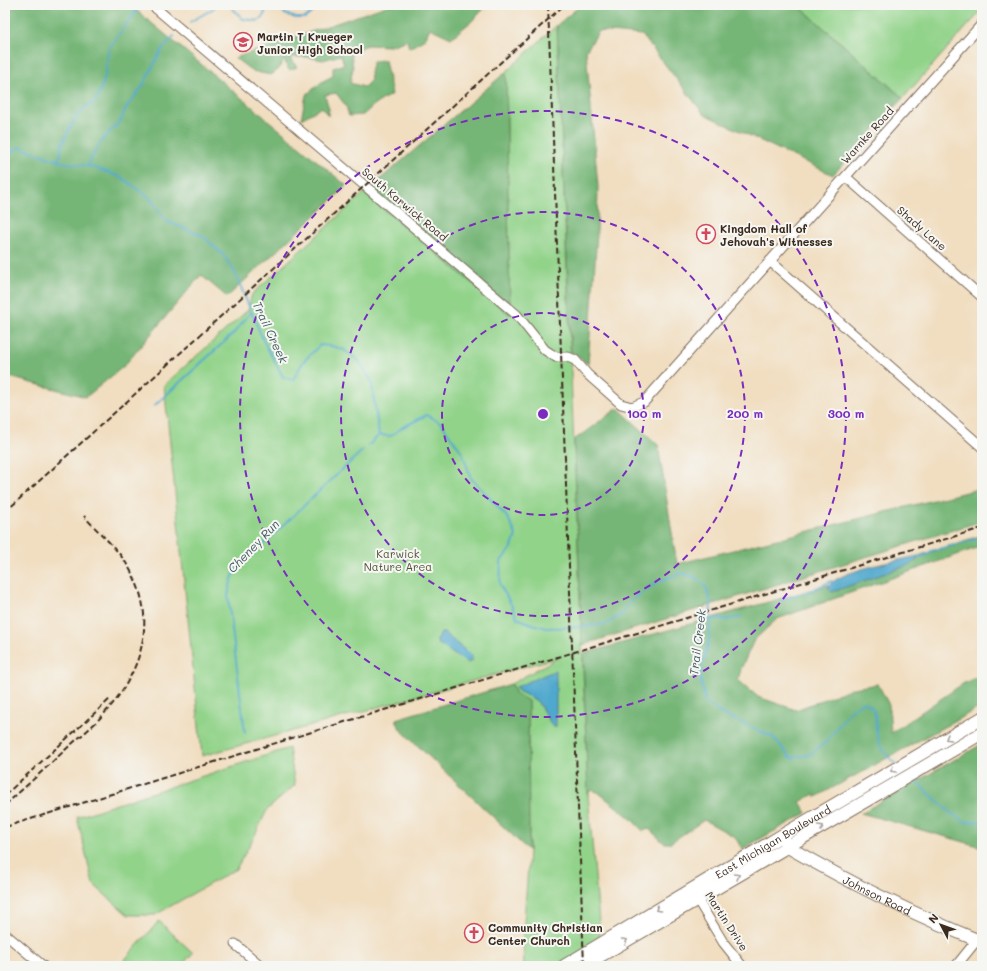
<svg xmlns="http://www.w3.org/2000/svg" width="987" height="971" viewBox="0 0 987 971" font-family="Mali,sans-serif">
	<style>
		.green { fill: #92d38a; stroke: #667e54 }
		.forest { fill: #75b576; stroke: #58704a }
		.water { fill: #50a8cd; stroke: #466976 }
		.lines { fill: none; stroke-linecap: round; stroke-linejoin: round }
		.stream { stroke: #50a8cd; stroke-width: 2 }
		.minor-casing { stroke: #7b6957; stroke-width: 11 }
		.major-casing { stroke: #7b6957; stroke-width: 14 }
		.minor { stroke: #fff; stroke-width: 9 }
		.major { stroke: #fff; stroke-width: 12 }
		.rail { stroke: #3b2a1e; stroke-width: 2; stroke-dasharray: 6 3; stroke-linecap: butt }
		.oneway { stroke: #a79f9a }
		.ring { fill: none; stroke: #7b2cbf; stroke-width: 2; stroke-dasharray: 7 5 }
		.labels { text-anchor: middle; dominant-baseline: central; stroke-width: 4; stroke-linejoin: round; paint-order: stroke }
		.poi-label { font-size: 11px; font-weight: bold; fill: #3b2a1e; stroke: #f6f6f2; text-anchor: start }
		.street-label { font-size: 11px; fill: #3b2a1e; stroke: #f6f6f2 }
		.park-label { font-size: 11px; fill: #515439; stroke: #f6f6f2 }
		.water-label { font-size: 12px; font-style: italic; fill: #435c64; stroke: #f6f6f2 }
		.centre { fill: #7b2cbf; stroke: #f6f6f2; stroke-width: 2 }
		.ring-label { font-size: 12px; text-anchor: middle; font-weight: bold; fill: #7b2cbf; stroke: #f6f6f2; stroke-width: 4; stroke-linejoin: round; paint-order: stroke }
	</style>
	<rect width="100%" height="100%" fill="#f6f6f2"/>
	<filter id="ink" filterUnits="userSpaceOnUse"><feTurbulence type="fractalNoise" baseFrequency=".025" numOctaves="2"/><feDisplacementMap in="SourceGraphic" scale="8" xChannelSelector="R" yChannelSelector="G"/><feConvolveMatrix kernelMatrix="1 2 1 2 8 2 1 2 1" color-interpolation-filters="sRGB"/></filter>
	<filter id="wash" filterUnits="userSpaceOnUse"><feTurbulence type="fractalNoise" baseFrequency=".012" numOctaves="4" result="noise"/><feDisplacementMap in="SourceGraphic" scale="16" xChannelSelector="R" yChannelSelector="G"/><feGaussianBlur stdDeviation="0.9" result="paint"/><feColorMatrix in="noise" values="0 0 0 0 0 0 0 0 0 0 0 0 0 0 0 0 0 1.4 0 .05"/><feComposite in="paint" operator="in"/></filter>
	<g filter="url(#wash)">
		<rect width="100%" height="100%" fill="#f1dec1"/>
		<g class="green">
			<polygon points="798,5 982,5 982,10 903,98"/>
			<polygon points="557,25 588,795 600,933 591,966 524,966 523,937 529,851 528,701 516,694 511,684 559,657 202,756 164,385 248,310 252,294 364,193 510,314 506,72"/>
			<polygon points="289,748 295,785 267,810 253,839 236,869 155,915 128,915 93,884 77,817"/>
			<polygon points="159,921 193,953 181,966 121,966 120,965"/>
		</g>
		<g class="forest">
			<polygon points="5,5 130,5 347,186 227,297 201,275 124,366 86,397 5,376"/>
			<polygon points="389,5 488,5 472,21 451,38 430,28 425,39 409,48 407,40 391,46 367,45 351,53 353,68 350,83 364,87 371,80 370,72 373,61 385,60 392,94 374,105 363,115 349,116 346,106 336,93 325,95 329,109 328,116 322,107 301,119 306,95 323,81 333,76 333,68 344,64 341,55 323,60 308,57 289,57 297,67 289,70 284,60 278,70 270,75 252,71 235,58"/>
			<polygon points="581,5 798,5 903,98 833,175 704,114 642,35 599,31 586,51 598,186 597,233 588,364 571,352 557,25"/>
			<polygon points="506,72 510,315 364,193"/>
			<polygon points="618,408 658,445 677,564 982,488 982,521 582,645 574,440"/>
			<polygon points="982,535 982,546 777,619 754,640 741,669 738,680 758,697 796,710 853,688 878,684 889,705 891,733 964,683 982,675 982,706 816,797 814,794 800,802 807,813 742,849 735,837 704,820 670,843 664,843 649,829 643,831 629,817 599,793 591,790 588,795 583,654 829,585 828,588 832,592 840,589 917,560 918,556"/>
			<polygon points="511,684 516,694 528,701 529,851 400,729 396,719"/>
			<polygon points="982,744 982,847 861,813"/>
		</g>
		<g class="water">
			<path d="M 918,556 L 917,560 L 911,564 L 832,592 L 828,588 C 834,571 900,560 918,556 Z"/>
			<polygon points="441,633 444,633 472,656 471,661 468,663 458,657 437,643 437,640"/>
			<polygon points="556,670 556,727 553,727 537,701 518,691 516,687"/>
		</g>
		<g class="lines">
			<g class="stream">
				<polyline points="229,5 243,19 258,21 264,15 267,5"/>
				<polyline points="279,5 285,14 296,18 305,18 314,11 333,5"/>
				<polyline points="190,22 211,10 217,5"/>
				<path d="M 5,157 L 19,147 L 62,162 L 92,167 L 121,177 L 150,198 L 166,221 L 203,236 L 223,255 L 234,271 L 264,342 L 283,377 L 293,380 L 303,362 L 320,345 L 332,346 L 344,350 L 359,361 L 371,380 L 379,435 L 391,436 L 403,427 L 427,415 L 441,423 L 462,452 L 471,478 L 508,518 L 516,535 L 512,547 L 501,561 L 500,585 L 512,606 L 517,618 L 532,624 L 547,628 L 577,627 L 607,624 L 621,615 L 631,601 L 657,582 L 682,573 L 694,577 L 705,585 L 711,603 L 709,640 L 700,675 L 705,701 L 720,713 L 773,737 L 791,758 L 809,755 L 826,742 L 851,710 L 862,702 C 881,706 873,725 878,739 C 881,750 888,757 896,764"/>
				<polyline points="58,160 61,153 62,144 70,128 77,116 87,106 95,102 102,87 105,76 109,48 139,7"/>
				<polyline points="87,166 98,146 108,133 120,122 126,108 142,87 162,49 174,36"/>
				<polyline points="154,406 234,333 251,312"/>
				<polyline points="368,446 379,435"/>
				<polyline points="918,556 921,557 928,554 931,551 976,539"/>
				<polyline points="781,601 786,598 812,590 832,581"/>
				<polyline points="710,621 717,618 725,620 741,617"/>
				<path d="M 245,733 L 228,597 C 229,586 231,578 237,569 L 363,450"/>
				<polyline points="913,779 952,814 965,822 982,821"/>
			</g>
		</g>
	</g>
	<g filter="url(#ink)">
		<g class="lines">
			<defs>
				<g id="minor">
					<polyline points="152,5 517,315 545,350 556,357 568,357 575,360 587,374 621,404 632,407 644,402 982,24"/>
					<polyline points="846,177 982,297"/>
					<polyline points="770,261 982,447"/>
					<polyline points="694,894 723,942 742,966"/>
					<polyline points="5,934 43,966"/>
					<polyline points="235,944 261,966"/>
					<polyline points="956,966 977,940"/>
				</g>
				<g id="major">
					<path id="s1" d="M 785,842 L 788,847 C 850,883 915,915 982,942"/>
					<path id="s2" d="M 564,966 L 781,836 L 982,718"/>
					<polyline points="583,966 982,733"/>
				</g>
			</defs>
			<use href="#minor" class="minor-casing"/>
			<use href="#major" class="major-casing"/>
			<use href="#minor" class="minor"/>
			<use href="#major" class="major"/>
			<g class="rail">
				<polyline points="548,5 584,966"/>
				<polyline points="5,512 564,5"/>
				<polyline points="5,795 110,699"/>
				<path d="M 5,805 C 25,787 45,769 65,750 C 77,739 90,729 101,717 C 142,674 161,617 126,563 C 115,546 97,531 84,516"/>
				<polyline points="5,827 292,738 982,528"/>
			</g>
		</g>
		<defs><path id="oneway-chevron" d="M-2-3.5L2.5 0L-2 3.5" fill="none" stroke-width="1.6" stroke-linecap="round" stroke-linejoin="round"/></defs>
		<g class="oneway">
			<use href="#oneway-chevron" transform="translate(948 738) rotate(150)"/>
			<use href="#oneway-chevron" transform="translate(893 770) rotate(150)"/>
			<use href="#oneway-chevron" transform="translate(821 827) rotate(-30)"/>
			<use href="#oneway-chevron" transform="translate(737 876) rotate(-30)"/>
			<use href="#oneway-chevron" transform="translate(658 909) rotate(149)"/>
			<use href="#oneway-chevron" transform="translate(625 941) rotate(-30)"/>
		</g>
	</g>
	<g class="ring">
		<circle cx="543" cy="414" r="101"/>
		<circle cx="543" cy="414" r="202"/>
		<circle cx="543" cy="414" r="303"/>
	</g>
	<defs>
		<symbol id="school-ring" viewBox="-11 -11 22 22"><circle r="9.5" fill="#f6f6f2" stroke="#d1495b" stroke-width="1.5"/><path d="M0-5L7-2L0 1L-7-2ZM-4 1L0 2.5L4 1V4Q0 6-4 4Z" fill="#d1495b"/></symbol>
		<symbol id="church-ring" viewBox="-11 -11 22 22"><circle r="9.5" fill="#f6f6f2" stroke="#d1495b" stroke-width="1.5"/><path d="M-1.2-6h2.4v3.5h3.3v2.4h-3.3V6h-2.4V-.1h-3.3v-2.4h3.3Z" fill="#d1495b"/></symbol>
	</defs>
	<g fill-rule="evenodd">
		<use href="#school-ring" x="232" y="31" width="22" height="22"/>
		<use href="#church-ring" x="695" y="223" width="22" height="22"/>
		<use href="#church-ring" x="463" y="922" width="22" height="22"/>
	</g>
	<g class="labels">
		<g class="poi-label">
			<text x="257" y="36">Martin T Krueger<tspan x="257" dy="13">Junior High School</tspan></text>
			<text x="720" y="228">Kingdom Hall of<tspan x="720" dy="13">Jehovah's Witnesses</tspan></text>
			<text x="488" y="927">Community Christian<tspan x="488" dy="13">Center Church</tspan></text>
		</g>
		<g class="street-label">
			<text transform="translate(867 135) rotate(-48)">Warnke Road</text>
			<text transform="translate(405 204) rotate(40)">South Karwick Road</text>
			<text transform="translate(922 228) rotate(41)">Shady Lane</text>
			<text stroke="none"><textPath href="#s2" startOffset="243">East Michigan Boulevard</textPath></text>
			<text stroke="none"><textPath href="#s1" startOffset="107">Johnson Road</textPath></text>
			<text transform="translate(727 921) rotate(57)">Martin Drive</text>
		</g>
		<g class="park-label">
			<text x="398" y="553">Karwick<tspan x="398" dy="13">Nature Area</tspan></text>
		</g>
		<g class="water-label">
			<text transform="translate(271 332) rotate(65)">Trail Creek</text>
			<text transform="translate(253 546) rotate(-46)">Cheney Run</text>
			<text transform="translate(697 642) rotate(-83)">Trail Creek</text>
		</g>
	</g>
	<circle cx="543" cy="414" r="6" class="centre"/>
	<g class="ring-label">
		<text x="644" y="418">100 m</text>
		<text x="745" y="418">200 m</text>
		<text x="846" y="418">300 m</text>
	</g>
	<rect width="987" height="971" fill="none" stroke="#f6f6f2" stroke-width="20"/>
	<g transform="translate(941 925) rotate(311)" stroke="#f6f6f2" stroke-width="3" paint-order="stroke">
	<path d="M0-3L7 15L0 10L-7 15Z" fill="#3b2a1e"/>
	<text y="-6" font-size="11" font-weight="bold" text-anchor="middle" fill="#3b2a1e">N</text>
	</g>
</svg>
